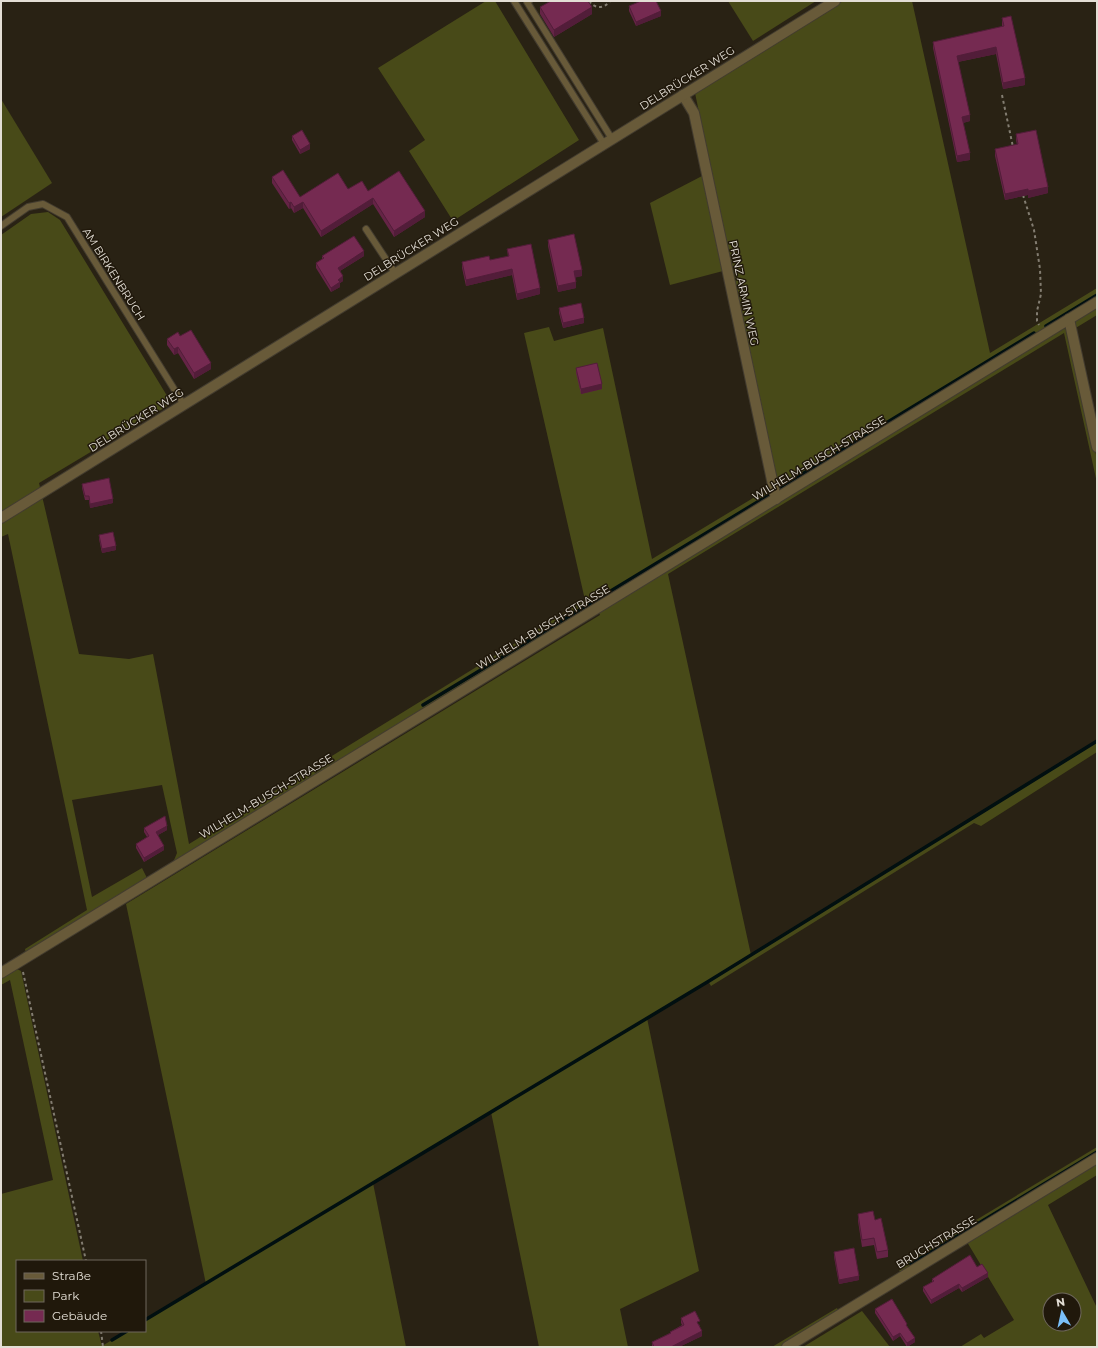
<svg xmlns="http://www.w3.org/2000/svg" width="1098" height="1348" viewBox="0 0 1098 1348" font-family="Montserrat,sans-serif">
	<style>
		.green { fill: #484a18; fill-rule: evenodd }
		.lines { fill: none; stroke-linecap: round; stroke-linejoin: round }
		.stream { stroke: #010f10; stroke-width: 3.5 }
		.service-casing { stroke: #433c2f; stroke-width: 8 }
		.minor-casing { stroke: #433c2f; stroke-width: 12 }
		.path { stroke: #837d71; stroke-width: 2; stroke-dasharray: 3 3; stroke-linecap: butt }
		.service { stroke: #685a39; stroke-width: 6 }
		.minor { stroke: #685a39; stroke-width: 10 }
		.wall { fill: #652446 }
		.shaded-wall { fill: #521d39 }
		.building { fill: #752a51; stroke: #521d39 }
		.labels { text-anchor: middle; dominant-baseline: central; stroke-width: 3; stroke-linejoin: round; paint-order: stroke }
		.street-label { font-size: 11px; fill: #e3ded5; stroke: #20180b }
	</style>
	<rect width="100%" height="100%" fill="#292214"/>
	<g class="green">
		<polygon points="486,1 495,1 579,140 453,221 409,151 425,140 378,68"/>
		<polygon points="728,1 816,1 753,41"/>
		<polygon points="843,1 912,1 990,353 1097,288 1097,299 779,494 695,93"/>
		<polygon points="1,99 52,183 1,217"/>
		<polygon points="704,175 723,271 670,285 650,203"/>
		<polygon points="48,212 60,220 169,399 169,405 39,483 79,654 129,659 153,654 189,844 585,600 524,333 549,327 554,341 603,328 652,559 768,489 769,500 172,865 177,853 162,785 72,800 92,897 142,868 148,880 26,955 25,949 87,910 8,534 1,537 1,235 31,214"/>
		<path d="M 1097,306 L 1097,315 L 1074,329 C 1072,318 1089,311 1097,306 Z"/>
		<polygon points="1066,326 1069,328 1097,459 1097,483 1064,333 668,574 751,955 1097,741 1097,752 981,826 974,823 711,986 708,981 647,1018 699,1271 620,1309 628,1347 539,1347 491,1112 373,1183 406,1347 1,1347 1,1194 53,1180 10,980 1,985 1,979 17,969 21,971 83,1261 17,1261 17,1331 98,1331 102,1346 127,1331 145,1331 145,1320 206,1284 126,904 600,615 598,610"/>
		<polygon points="1097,1147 1097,1155 901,1274 898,1267"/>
		<path d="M 1097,1163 L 1097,1175 L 1048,1205 L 1097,1308 L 1097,1347 L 960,1347 L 981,1334 L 984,1338 L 1014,1320 L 967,1242 ZM 1050,1300 L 1074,1300 L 1074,1324 L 1050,1324 Z"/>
		<polygon points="837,1308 839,1312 780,1347 772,1347"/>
		<polygon points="862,1311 890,1347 803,1347"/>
	</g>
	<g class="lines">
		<g class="stream">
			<polyline points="1046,326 1097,295"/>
			<polyline points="781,487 1034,333"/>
			<polyline points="423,705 769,495"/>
			<polyline points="911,1264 1097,1152"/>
			<polyline points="145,1320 709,981 1097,741"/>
			<polyline points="112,1340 127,1331"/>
		</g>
		<defs>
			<g id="service">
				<polyline points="514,1 604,144"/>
				<polyline points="529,1 527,2 612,139"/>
				<polyline points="1,226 28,207 43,204 67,217 184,405"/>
				<polyline points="366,229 395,273"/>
			</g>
			<g id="minor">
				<polyline points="683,95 694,113 776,499"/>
				<polyline points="1069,319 1097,447"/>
				<polyline points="1,518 835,1"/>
				<polyline points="1,973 1097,302"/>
				<polyline points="787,1347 1097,1158"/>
			</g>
		</defs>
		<use href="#service" class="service-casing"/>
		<use href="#minor" class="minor-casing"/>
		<g class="path">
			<path d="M 589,1 C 595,9 604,9 610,1"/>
			<polyline points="1002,95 1013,147"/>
			<polyline points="1023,195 1034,230 1040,269 1041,294 1037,311 1037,321 1039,325"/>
			<polyline points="23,972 86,1261"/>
			<polyline points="101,1331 103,1347"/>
		</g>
		<use href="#service" class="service"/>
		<use href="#minor" class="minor"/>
	</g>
	<g class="wall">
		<polygon points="629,6 661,16 636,26 629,11"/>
		<polygon points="540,7 592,14 554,37 540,14"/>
		<polygon points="1002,18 1025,85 1003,89 996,54 958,62 970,121 963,123 970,160 957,162 933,48 933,42 1002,27"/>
		<polygon points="1016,134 1048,193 1028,198 1028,195 1005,200 995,156 995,149 1017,145 1016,140"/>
		<polygon points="292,136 310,149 300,154 292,140"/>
		<polygon points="272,177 300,197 348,189 368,191 425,217 394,237 373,204 321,237 303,208 294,213 291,208 289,209 272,183"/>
		<polygon points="548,240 582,276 575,277 576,288 558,292 548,246"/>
		<polygon points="507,249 540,294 517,300 512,275 466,286 462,268 462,262 490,260 508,257"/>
		<polygon points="322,256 364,256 340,271 343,281 340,283 340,287 331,292 316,268 316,263 322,259"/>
		<polygon points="559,308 584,323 563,328 559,313"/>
		<polygon points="180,336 211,369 194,379 178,353 174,355 167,345 167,339"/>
		<polygon points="576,368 602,389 581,394 576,373"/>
		<polygon points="82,484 113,503 90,508 89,500 85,500 82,488"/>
		<polygon points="99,535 116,550 102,553 99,539"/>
		<polygon points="144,828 167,830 158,835 164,850 144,862 136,848 136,844 147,837 144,832"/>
		<polygon points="858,1214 875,1220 888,1250 888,1257 877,1259 874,1245 862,1247 858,1221"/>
		<polygon points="834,1252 859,1280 839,1284 834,1257"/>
		<polygon points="977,1267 988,1277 962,1292 959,1288 931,1304 923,1291 923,1287 932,1282 932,1279"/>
		<polygon points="875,1309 907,1326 915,1342 907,1347 900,1336 893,1341 875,1313"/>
		<polygon points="681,1318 700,1325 699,1326 702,1336 679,1347 652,1347 652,1342 670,1333 670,1332 682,1325 681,1323"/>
	</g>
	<g class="shaded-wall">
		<polygon points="592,7 592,14 554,37 554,30"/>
		<polygon points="661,11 661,16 636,26 636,22"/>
		<polygon points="996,47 996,54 957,62 957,56"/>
		<polygon points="1025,78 1025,85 1003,89 1003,83"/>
		<polygon points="970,115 970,121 962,123 962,117"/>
		<polygon points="310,144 310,149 300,154 300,150"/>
		<polygon points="970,153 970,160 957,162 957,156"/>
		<polygon points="1048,187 1048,193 1028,198 1028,191"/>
		<polygon points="1028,189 1028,195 1005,200 1005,194"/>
		<polygon points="373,198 373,204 321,237 321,231"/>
		<polygon points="291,202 291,208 289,209 289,203"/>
		<polygon points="303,202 303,208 294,213 294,207"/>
		<polygon points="425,211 425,217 394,237 394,231"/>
		<polygon points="364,251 364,256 338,272 338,268"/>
		<polygon points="512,269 512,275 466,286 466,280"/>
		<polygon points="582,270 582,276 574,278 574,271"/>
		<polygon points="343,276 343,281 340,283 340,287 331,292 331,288 338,280"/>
		<polygon points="576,282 576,288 558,292 558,286"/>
		<polygon points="540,288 540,294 517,300 517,294"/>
		<polygon points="584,318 584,323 563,328 563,323"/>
		<polygon points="178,347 178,353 174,355 174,349"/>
		<polygon points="211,363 211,369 194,379 194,373"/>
		<polygon points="602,384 602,389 581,394 581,389"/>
		<polygon points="113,499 113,503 90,508 90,504"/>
		<polygon points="116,546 116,550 102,553 102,549"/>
		<polygon points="167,826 167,830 156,836 156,832"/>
		<polygon points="164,846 164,850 144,862 144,858"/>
		<polygon points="988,1273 988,1277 962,1292 962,1288"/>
		<polygon points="859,1276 859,1280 839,1284 839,1280"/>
		<polygon points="959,1284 959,1288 931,1304 931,1300"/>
		<polygon points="702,1331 702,1336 679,1347 671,1347"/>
		<polygon points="900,1333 900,1336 893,1341 893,1337"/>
		<polygon points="915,1338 915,1342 907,1347 907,1343"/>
	</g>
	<g class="building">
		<polygon points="551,1 588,1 592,7 554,30 540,7"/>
		<polygon points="641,1 656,1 661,11 636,22 629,6"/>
		<polygon points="1011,16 1025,78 1003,83 996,47 957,56 970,115 962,117 970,153 957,156 933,42 1004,26 1002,18"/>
		<polygon points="302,130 310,144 300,150 292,136"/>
		<polygon points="1036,130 1048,187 1028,191 1028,189 1005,194 995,149 1018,144 1016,134"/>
		<polygon points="283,170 300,197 338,173 348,189 362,181 368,191 399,171 425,211 394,231 373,198 321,231 303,202 294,207 291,202 289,203 272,177"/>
		<polygon points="574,234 582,270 574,271 576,282 558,286 548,240"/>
		<polygon points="354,236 364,251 338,268 343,276 338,280 340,282 331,288 316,263 324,258 322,256"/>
		<polygon points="531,244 540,288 517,294 512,269 466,280 462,262 489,256 490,260 509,256 507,249"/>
		<polygon points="581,303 584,318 563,323 559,308"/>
		<polygon points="191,330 211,363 194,373 178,347 174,349 167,339 178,332 180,336"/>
		<polygon points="597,363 602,384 581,389 576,368"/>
		<polygon points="109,478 113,499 90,504 89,496 85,496 82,484"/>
		<polygon points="113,532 116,546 102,549 99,535"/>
		<polygon points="165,816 167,826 156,832 164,846 144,858 136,844 149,836 144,828"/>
		<polygon points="873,1211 875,1220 881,1218 888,1250 877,1252 874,1238 862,1240 858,1214"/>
		<polygon points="854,1248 859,1276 839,1280 834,1252"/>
		<polygon points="970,1255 977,1267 982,1264 988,1273 962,1288 959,1284 931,1300 923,1287 934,1281 932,1279"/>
		<polygon points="892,1299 907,1324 906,1325 915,1338 907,1343 900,1333 893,1337 875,1309"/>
		<polygon points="695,1311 700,1321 697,1322 702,1331 671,1347 654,1347 652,1342 671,1333 670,1332 684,1325 681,1318"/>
	</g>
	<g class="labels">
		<g class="street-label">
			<text transform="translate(687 78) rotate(-32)">DELBRÜCKER WEG</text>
			<text transform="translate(411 249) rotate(-32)">DELBRÜCKER WEG</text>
			<text transform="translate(114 274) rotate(58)">AM BIRKENBRUCH</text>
			<text transform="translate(744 293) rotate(78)">PRINZ ARMIN WEG</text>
			<text transform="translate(136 420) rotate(-32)">DELBRÜCKER WEG</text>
			<text transform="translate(819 458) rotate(-31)">WILHELM-BUSCH-STRASSE</text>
			<text transform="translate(543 627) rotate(-31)">WILHELM-BUSCH-STRASSE</text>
			<text transform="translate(266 796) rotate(-31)">WILHELM-BUSCH-STRASSE</text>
			<text transform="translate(936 1242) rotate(-31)">BRUCHSTRASSE</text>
		</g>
	</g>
	<rect width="1098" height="1348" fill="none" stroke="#e3ded5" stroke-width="4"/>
	<rect x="16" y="1260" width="130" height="72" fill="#20180b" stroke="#6e675c"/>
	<rect x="24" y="1273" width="20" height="6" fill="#685a39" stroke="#6e675c"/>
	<text x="52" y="1280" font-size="12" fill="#e3ded5">Straße</text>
	<rect x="24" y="1290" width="20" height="12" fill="#484a18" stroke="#6e675c"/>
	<text x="52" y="1300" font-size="12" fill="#e3ded5">Park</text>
	<rect x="24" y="1310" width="20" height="12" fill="#752a51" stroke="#6e675c"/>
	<text x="52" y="1320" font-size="12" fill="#e3ded5">Gebäude</text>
	<g transform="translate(1062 1312) rotate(351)"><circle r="19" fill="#20180b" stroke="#6e675c"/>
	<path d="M0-3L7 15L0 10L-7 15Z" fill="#7abff8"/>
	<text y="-6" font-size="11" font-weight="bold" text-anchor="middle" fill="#e3ded5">N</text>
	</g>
</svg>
